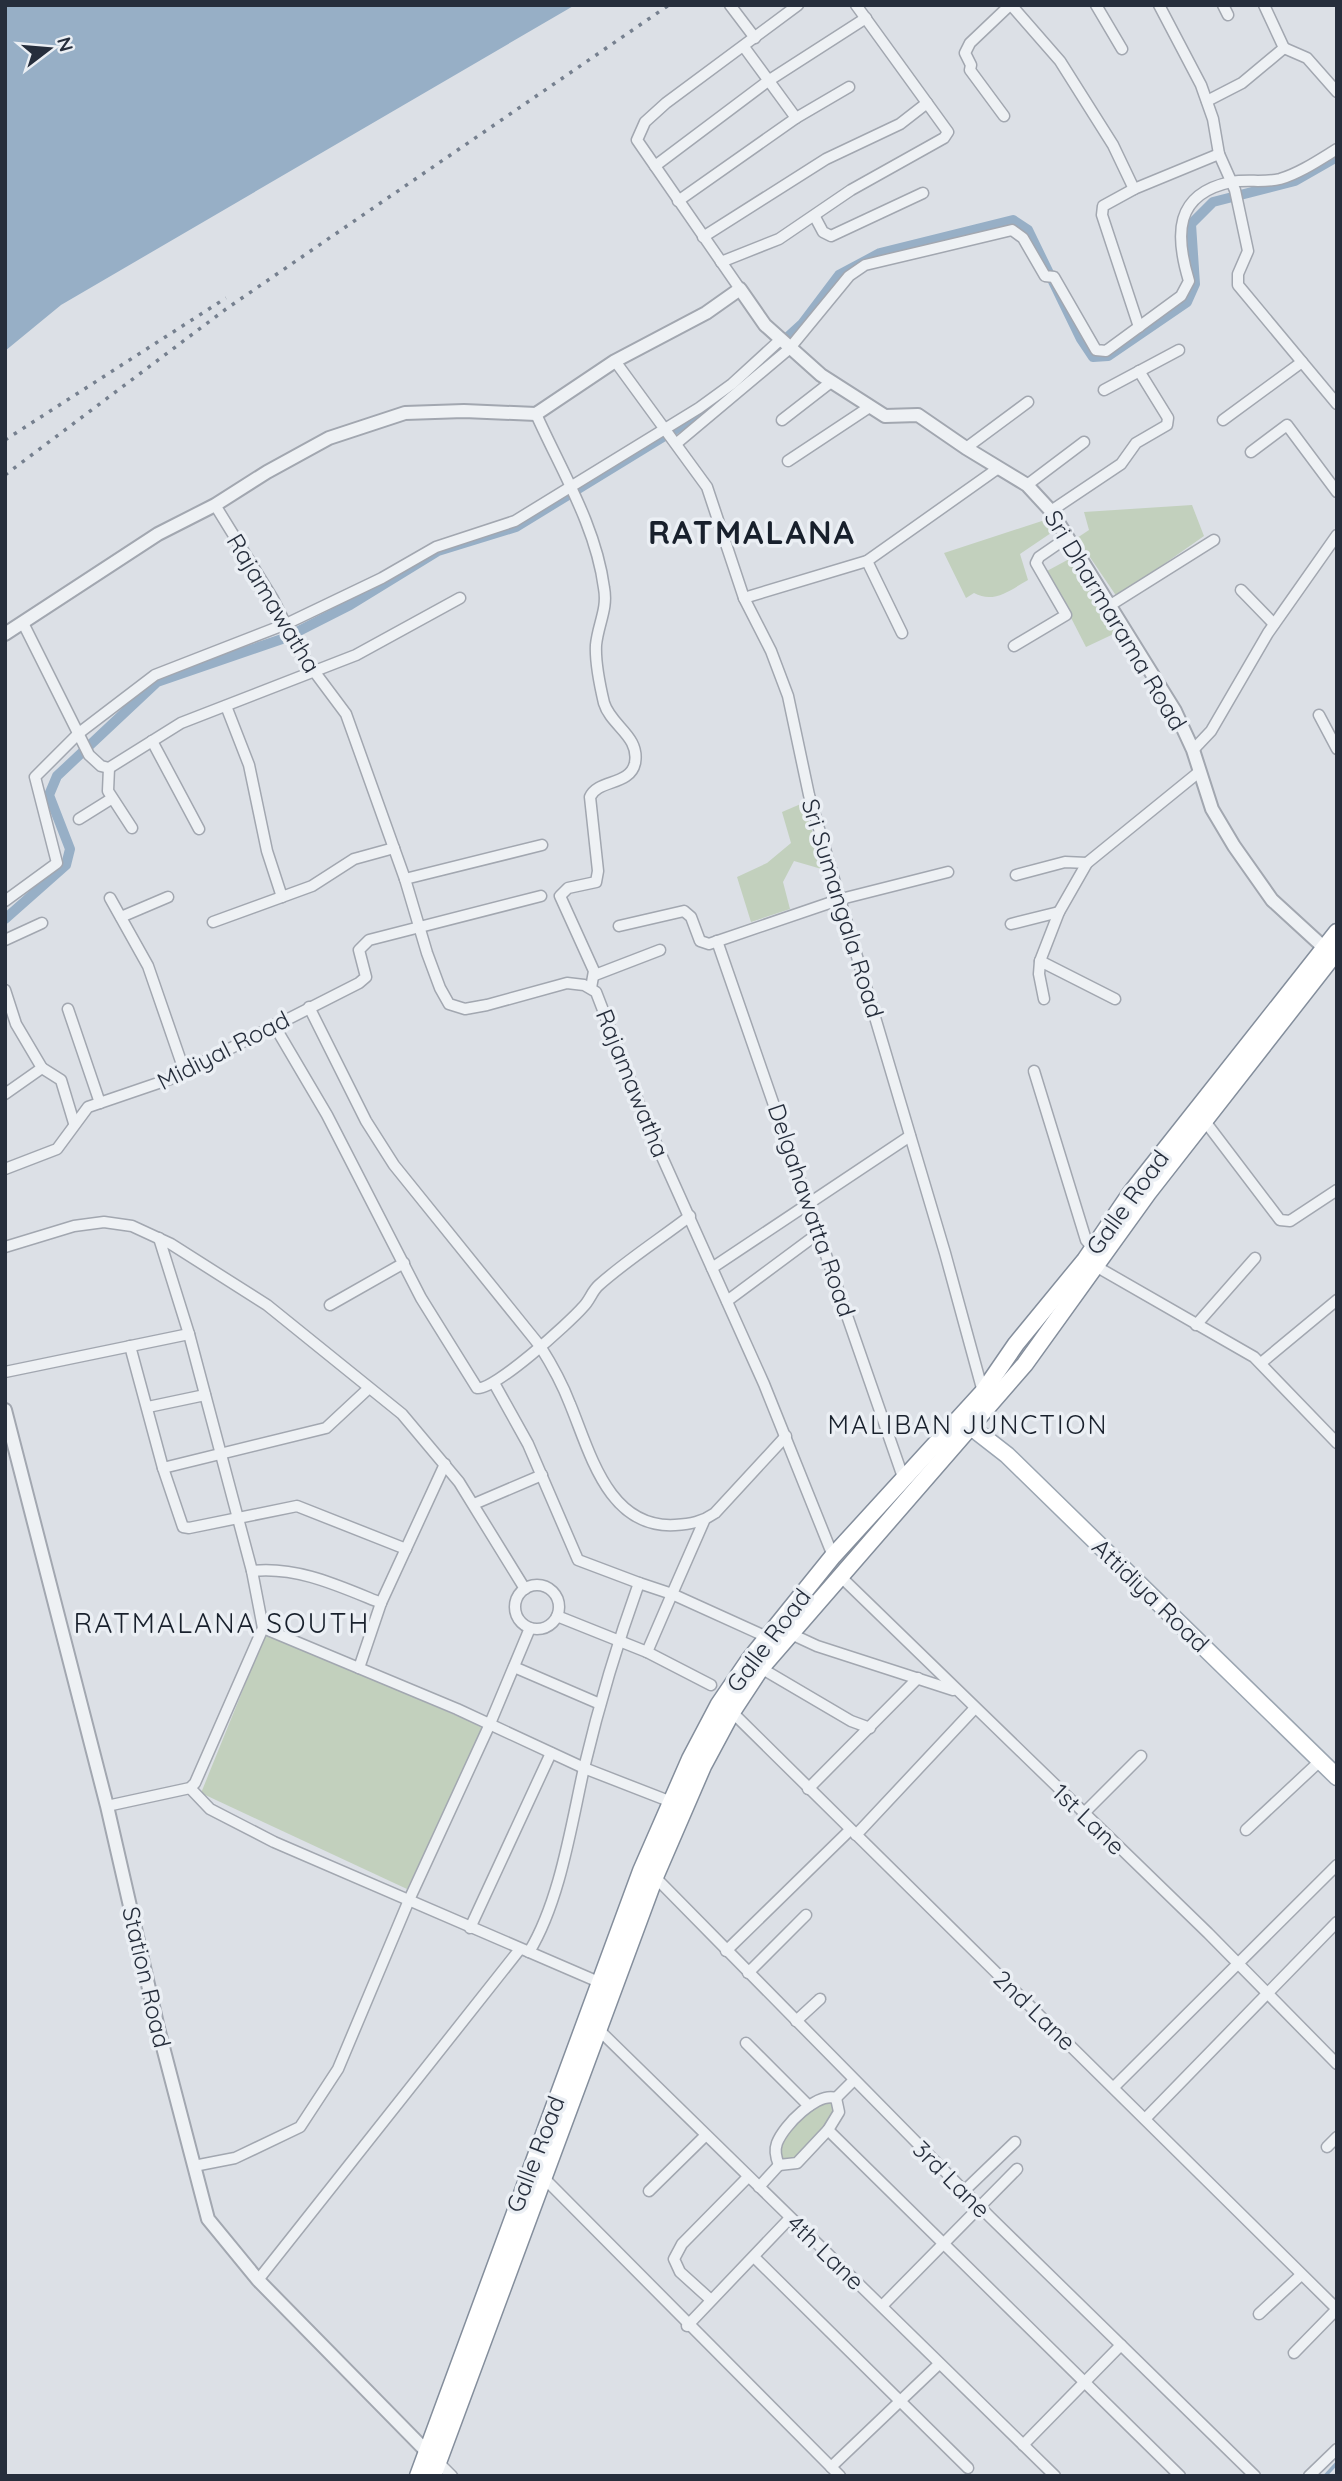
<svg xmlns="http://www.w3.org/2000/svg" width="1342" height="2481" viewBox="0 0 1342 2481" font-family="Quicksand,sans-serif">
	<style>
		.green { fill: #c2d0bd }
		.water { fill: #97afc6 }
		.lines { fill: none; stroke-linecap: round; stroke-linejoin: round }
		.stream { stroke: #97afc6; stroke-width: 3.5 }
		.canal { stroke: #97afc6; stroke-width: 10 }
		.minor-casing { stroke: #a2a7b0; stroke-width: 13 }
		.tertiary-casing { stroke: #a2a7b0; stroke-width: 16 }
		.primary-casing { stroke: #9ba5b1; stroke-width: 19 }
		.trunk-casing { stroke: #848e9c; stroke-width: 19 }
		.minor { stroke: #eef1f4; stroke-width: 10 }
		.tertiary { stroke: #eef1f4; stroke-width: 12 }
		.primary { stroke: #fff; stroke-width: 16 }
		.trunk { stroke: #fff; stroke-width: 16 }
		.rail { stroke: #76808f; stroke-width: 3.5; stroke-dasharray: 3.5 7; stroke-linecap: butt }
		.labels { text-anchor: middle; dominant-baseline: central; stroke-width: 7; stroke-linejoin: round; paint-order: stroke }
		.street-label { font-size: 24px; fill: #262e3c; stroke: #ebeff4 }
		.neighbourhood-label { font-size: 26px; letter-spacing: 2px; fill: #18202c; stroke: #ebeff4 }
		.quarter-label { font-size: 28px; letter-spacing: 2px; fill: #18202c; stroke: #ebeff4 }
		.district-label { font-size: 32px; font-weight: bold; letter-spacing: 2px; fill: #18202c; stroke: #ebeff4 }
	</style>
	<rect width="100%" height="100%" fill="#dce0e6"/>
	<g class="green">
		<polygon points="1192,505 1204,536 1117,597 1077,538 1089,530 1084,512"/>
		<path d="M 1045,520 L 1051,533 L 1020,554 L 1028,580 C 1010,590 994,604 974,593 L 966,598 L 944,553 Z"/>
		<polygon points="1071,558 1120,631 1086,647 1047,571"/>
		<polygon points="803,803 825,870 794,861 783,882 790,909 751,922 737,877 767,863 791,843 782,812"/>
		<polygon points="266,1633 485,1728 407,1889 201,1793"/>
		<polygon points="834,2101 834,2116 800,2157 786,2163 779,2157 782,2139 817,2102"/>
	</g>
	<polygon class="water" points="5,5 575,5 61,305 5,351"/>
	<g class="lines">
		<polyline class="stream" points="1325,2476 1337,2463"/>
		<g class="canal">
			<polyline points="779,345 802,324 839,275 880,253 1013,220 1028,230 1081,339 1093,357 1108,356 1187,302 1195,284 1191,224 1213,202 1295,181 1337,157"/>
			<polyline points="5,919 66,865 70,849 49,795 57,776 157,682 285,638 350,605 438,551 516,527 707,410 731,389"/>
		</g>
		<defs>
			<g id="minor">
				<polyline points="730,5 755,38"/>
				<polyline points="1011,5 1060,61 1113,145 1134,189 1219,154"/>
				<polyline points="1096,5 1122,49"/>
				<polyline points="1159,5 1201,85 1213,119 1219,154 1235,190 1248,251 1238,274 1238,285 1337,404"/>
				<polyline points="1223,5 1228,15"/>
				<polyline points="1264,5 1284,48"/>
				<polyline points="744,47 796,118"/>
				<polyline points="1284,48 1307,58 1337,92"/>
				<polyline points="1207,101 1242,83 1284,48"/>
				<polyline points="1004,116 970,70 971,65 965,53 970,43 1010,5"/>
				<polyline points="655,166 768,81 866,18"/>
				<polyline points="1134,189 1103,206 1102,215 1139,327"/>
				<polyline points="678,201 796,118 849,87"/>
				<polyline points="815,217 823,232 831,236 923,193"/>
				<polyline points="703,237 826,159 900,124 927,103"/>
				<polyline points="721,262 779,239 851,190 944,138 948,132 856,5"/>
				<polyline points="740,289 637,140 645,122 666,103 798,5"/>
				<polyline points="615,361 707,487 744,598 771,651 788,696 809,795 945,1253 983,1392"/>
				<polyline points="1104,390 1179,350"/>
				<path d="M 536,414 C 561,470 596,526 604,588 C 608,609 598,624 596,645 C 595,663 600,686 604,703 C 611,726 640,736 635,763 C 630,786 598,779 590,797 L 598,871 L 596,882 L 568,888 L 560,896 L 594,971 L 591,988"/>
				<polyline points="782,420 831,382"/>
				<polyline points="1223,420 1302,362"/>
				<path d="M 677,443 L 789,349 L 849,276 L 865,265 L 1012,230 L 1023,238 L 1045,276 L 1054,277 L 1096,350 L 1106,351 L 1181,296 L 1189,281 C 1175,235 1174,194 1231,182 C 1247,179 1264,183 1280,179 C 1300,173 1319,160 1337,149"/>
				<polyline points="966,448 1028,402"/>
				<polyline points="1251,452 1287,425 1337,492"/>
				<polyline points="788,461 868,408"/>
				<polyline points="1027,485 1084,442"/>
				<polyline points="215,505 273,599 299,651 346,714 405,879 427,953 440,988 449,1004 465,1009 487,1005 567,983 584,985 596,992 645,1119 764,1384 833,1556"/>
				<polyline points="1051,511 1121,464 1136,443 1167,425 1168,418 1139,371"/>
				<polyline points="867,561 902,633"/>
				<polyline points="1241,590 1274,624"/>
				<polyline points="744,598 867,561 997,469"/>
				<polyline points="1109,606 1214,540"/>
				<polyline points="23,623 89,755 101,766 109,768 181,723 356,655 460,598"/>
				<polyline points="1014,646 1066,615 1036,563 1039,557 1068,537"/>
				<polyline points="226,706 249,765 267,851 282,897"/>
				<polyline points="1319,715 1337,749"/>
				<polyline points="152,741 199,829"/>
				<polyline points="1193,750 1211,731 1268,633 1337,535"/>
				<polyline points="109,768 108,791 132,828"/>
				<polyline points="79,819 111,799"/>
				<polyline points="1016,875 1065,862 1087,863"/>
				<polyline points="405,879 542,845"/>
				<polyline points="110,898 148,966 185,1073"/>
				<polyline points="5,901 57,863 35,777 79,733 155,675 286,624 382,578 436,547 515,521 699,408 732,384 780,340"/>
				<polyline points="121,917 168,897"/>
				<polyline points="213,922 312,886 354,859 394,848"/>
				<polyline points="1011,924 1059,912"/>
				<polyline points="619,926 684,911 691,917 700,941 709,944 841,899 948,872"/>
				<polyline points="5,940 42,923"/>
				<polyline points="717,941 904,1480"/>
				<polyline points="1040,961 1059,912 1087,863 1199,772"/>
				<polyline points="595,975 660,950"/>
				<polyline points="5,990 16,1024 42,1068 5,1094"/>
				<polyline points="1044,999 1039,974 1040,961 1115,999"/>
				<path d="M 309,1007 L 366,1121 L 394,1165 L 540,1346 C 552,1365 562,1383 570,1404 C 590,1452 608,1529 675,1525 C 691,1524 702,1522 715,1513 L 786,1436"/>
				<polyline points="68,1009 100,1103"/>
				<path d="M 274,1025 L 327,1115 L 421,1298 L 477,1388 C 493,1392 570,1322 583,1307 C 590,1300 592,1291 599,1285 C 627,1260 660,1239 690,1216"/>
				<polyline points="42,1068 61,1080 74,1123"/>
				<polyline points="1034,1071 1086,1240 1096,1252"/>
				<polyline points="1204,1120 1280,1220 1290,1221 1337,1190"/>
				<polyline points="5,1169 57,1149 88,1107 170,1079 359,983 366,977 359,950 369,940 541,896"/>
				<polyline points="5,1247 74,1226 104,1222 132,1226 171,1244 267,1305 402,1414 459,1482 525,1589"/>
				<polyline points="1092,1264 1254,1357 1337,1443"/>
				<polyline points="712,1268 910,1136"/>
				<polyline points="727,1301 820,1232"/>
				<polyline points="330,1305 404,1263"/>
				<polyline points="1196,1325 1255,1258"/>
				<polyline points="130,1346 163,1468 326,1428 369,1388"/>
				<polyline points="1261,1363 1337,1300"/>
				<polyline points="5,1372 189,1334"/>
				<polyline points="494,1383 528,1444 578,1560 639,1583"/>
				<polyline points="148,1407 205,1395"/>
				<polyline points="163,1468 183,1527 189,1528 297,1506 406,1549"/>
				<polyline points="474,1504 542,1475"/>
				<path d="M 252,1571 C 297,1566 339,1586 381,1603"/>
				<polyline points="839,1575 1208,1933 1337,2064"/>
				<circle cx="537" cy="1607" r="22"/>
				<polyline points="557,1616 647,1652 711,1685"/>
				<polyline points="263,1628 457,1709 584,1768 674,1803"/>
				<polyline points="789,1633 817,1646 953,1690"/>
				<polyline points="647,1652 672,1594 767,1637"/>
				<polyline points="514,1667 600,1704"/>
				<polyline points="359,1668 381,1603 445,1464"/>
				<polyline points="761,1668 851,1721 870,1728"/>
				<polyline points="732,1712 1337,2309"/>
				<polyline points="190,1788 210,1809 274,1842 601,1983"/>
				<polyline points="808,1789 918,1678"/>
				<polyline points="107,1806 190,1788 195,1783 263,1628 252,1571 189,1334 159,1238"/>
				<polyline points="1083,1814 1141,1756"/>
				<polyline points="1246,1830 1320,1761"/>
				<polyline points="856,1835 975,1708"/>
				<polyline points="655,1877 990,2217 1255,2476"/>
				<polyline points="470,1928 551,1753"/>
				<polyline points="726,1951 850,1830"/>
				<path d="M 529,1952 C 560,1901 571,1826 584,1768 C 599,1705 617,1644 639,1583 L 672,1594 L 704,1521"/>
				<polyline points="748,1973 806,1915"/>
				<polyline points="796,2021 820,1999"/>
				<polyline points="598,2029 1055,2476"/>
				<polyline points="746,2043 809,2106"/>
				<polyline points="1114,2087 1337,1865"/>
				<polyline points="836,2098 854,2080"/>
				<polyline points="1145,2119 1337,1922"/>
				<polyline points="828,2130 1180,2476"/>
				<polyline points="1327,2147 1337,2137"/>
				<path d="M 779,2165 C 776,2158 774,2151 777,2143 C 784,2125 817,2092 836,2098"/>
				<polyline points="779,2165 797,2163 828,2130 839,2112 836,2098"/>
				<polyline points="194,2166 235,2158 300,2127 338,2069 409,1900 489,1726 530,1628"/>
				<polyline points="542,2176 840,2476"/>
				<polyline points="759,2187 779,2165"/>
				<polyline points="649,2191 705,2136"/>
				<polyline points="964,2191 1015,2142"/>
				<polyline points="754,2257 968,2468"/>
				<polyline points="258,2280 520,1949"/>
				<polyline points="711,2300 680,2272 674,2259 682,2244 748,2177"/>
				<polyline points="882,2306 1017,2169"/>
				<polyline points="1259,2314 1301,2275"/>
				<polyline points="687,2326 790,2218"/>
				<polyline points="1294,2353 1337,2309"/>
				<polyline points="1023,2445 1121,2345"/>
				<polyline points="438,2462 452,2476"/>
				<polyline points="831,2467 939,2364"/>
				<polyline points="1309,2476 1337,2449"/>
			</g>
			<g id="tertiary">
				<polyline points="5,634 158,534 215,505 267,472 329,438 405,413 464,411 536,414 615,361 706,313 740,289 765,325 821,375 885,416 918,415 966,448 1027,485 1051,511 1175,711 1193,750 1212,809 1234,846 1272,900 1331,954"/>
				<polyline points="5,1410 107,1806 158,2028 208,2219 258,2280 432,2457"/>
			</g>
			<polyline id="primary" points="962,1420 1007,1455 1337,1777"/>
			<g id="trunk">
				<polyline points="418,2476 641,1871 690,1759 719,1704 749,1660 833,1556 983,1392 1016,1344 1085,1260 1130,1194 1337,932"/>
				<polyline points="433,2476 655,1877 703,1766 732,1712 761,1668 1025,1364 1148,1193 1337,951"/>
			</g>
		</defs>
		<use href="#minor" class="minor-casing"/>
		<use href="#tertiary" class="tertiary-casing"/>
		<use href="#primary" class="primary-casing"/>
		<use href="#trunk" class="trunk-casing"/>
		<use href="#minor" class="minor"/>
		<use href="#tertiary" class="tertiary"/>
		<use href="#primary" class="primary"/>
		<use href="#trunk" class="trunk"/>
		<g class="rail">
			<polyline points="5,440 226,298"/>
			<polyline points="5,475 226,309 669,5"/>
		</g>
	</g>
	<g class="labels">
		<g class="street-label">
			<text transform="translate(274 603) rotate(59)">Rajamawatha</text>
			<text transform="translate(1116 620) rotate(59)">Sri Dharmarama Road</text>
			<text transform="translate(843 908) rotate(73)">Sri Sumangala Road</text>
			<text transform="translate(223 1050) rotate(-27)">Midiyal Road</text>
			<text transform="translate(633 1083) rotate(68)">Rajamawatha</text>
			<text transform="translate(1127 1202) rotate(-54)">Galle Road</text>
			<text transform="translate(812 1210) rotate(71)">Delgahawatta Road</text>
			<text transform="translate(1151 1595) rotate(44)">Attidiya Road</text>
			<text transform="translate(768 1640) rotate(-53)">Galle Road</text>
			<text transform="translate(1089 1819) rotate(44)">1st Lane</text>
			<text transform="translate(147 1977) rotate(77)">Station Road</text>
			<text transform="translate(1035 2010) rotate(44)">2nd Lane</text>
			<text transform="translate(535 2154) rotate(-69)">Galle Road</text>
			<text transform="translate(952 2179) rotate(45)">3rd Lane</text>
			<text transform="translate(826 2252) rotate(44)">4th Lane</text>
		</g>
		<g class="neighbourhood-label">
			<text x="968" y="1424">MALIBAN JUNCTION</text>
		</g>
		<g class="quarter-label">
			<text x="222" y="1622">RATMALANA SOUTH</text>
		</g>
		<g class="district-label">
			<text x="752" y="532">RATMALANA</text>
		</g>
	</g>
	<rect width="1342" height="2481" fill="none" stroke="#262e3c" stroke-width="14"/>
	<g transform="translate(49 49) rotate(74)" stroke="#ebeff4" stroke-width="5" paint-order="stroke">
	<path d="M0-5L12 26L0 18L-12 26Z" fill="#262e3c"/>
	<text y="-10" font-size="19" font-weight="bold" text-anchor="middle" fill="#262e3c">N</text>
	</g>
</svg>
